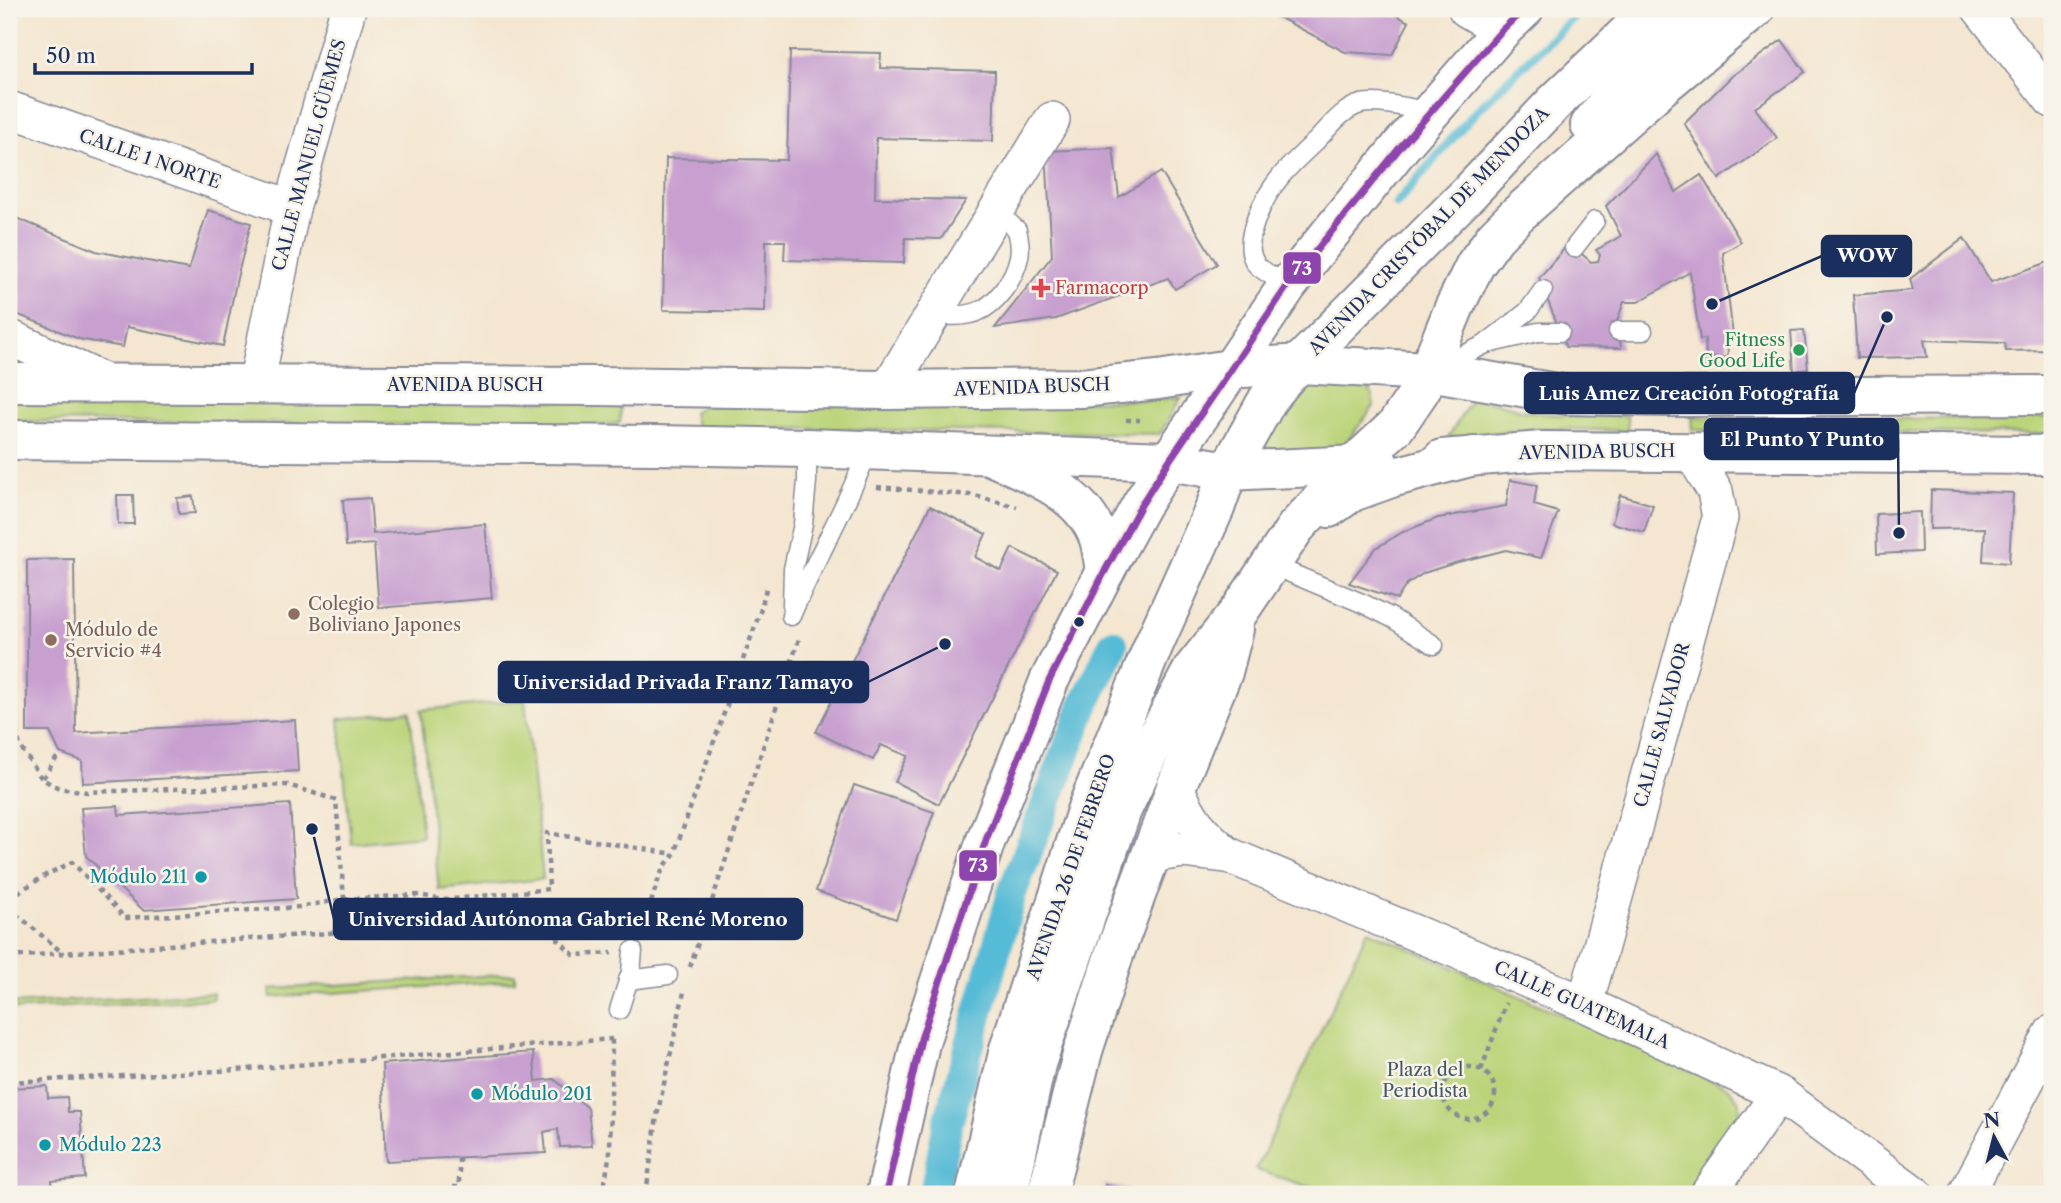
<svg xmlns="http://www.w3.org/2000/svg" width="2061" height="1203" viewBox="0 0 2061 1203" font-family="'Libre Caslon Text',serif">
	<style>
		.green { fill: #bbd479; stroke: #6b826c; stroke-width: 2 }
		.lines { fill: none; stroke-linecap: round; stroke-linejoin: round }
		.stream { stroke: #57bbd6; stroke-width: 9 }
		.canal { stroke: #57bbd6; stroke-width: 30 }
		.building { fill: #c8a0d0 }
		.lane-casing { stroke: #888a97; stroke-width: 21 }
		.street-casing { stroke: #888a97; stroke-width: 38 }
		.secondary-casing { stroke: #888a97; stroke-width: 42 }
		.primary-casing { stroke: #888a97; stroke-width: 42 }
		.path { stroke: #888a97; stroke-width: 4.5; stroke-dasharray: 5 5; stroke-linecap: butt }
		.lane { stroke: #fff; stroke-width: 18 }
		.street { stroke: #fff; stroke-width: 35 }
		.secondary { stroke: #fff; stroke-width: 38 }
		.primary { stroke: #fff; stroke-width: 38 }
		.bus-1-casing { stroke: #f7f3e8; stroke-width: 12 }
		.bus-1 { stroke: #8e44ad; stroke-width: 7 }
		.health-dot { fill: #e0444e; stroke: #f7f3e8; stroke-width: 2.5 }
		.leisure-dot { fill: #2e9e5b; stroke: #f7f3e8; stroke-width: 2.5 }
		.education-dot { fill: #8d6e63; stroke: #f7f3e8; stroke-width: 2.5 }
		.bus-dot { fill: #1b2f5e; stroke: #f7f3e8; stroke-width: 2.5 }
		.culture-dot { fill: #0f9aa8; stroke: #f7f3e8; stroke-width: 2.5 }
		.labels { text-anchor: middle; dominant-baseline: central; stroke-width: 5; stroke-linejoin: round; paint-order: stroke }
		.street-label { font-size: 18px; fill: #1b2f5e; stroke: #f7f3e8 }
		.health-label { font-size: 18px; fill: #be3a42; stroke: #f7f3e8; text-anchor: start }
		.leisure-label { font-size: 18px; fill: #27864d; stroke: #f7f3e8; text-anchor: end }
		.education-label { font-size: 18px; fill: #785e54; stroke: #f7f3e8; text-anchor: start }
		.culture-label { font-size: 18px; fill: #0d838f; stroke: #f7f3e8; text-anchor: start }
		.park-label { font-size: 18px; fill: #435865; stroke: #f7f3e8 }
		.leader { fill: none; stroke: #1b2f5e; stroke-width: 2.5 }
		.callout-dot { fill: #1b2f5e; stroke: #f7f3e8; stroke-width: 2.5 }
		.callout { fill: #1b2f5e; stroke: #1b2f5e; stroke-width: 2.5 }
		.callout-label { font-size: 19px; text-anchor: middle; font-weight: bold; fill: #fff }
		.line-badge { stroke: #f7f3e8; stroke-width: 2.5 }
		.badge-label { font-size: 19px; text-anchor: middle; font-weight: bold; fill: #fff }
	</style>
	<rect width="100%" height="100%" fill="#f7f3e8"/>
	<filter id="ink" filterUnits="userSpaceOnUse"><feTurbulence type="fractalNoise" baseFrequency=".0143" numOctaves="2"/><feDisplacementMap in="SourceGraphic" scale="14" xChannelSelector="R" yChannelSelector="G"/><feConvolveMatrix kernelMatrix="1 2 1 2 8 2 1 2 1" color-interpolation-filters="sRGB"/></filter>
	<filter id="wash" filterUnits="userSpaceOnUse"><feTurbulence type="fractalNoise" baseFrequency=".00686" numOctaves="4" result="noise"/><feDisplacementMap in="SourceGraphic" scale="28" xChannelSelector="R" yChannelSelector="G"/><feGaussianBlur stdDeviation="1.57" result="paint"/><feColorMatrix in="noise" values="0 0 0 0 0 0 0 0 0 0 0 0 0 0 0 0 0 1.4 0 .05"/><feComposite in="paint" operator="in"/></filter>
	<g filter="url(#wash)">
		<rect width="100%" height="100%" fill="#f4e6d0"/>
		<g class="green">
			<polygon points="1309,381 1366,384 1372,395 1374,406 1344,445 1334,452 1275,452 1264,443 1288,392"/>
			<polygon points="9,396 596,401 621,408 620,423 595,426 9,421"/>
			<polygon points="1181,397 1160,434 696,427 693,412 704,405 1148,400"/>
			<path d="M 1472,398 C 1491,400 1508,407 1526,411 C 1559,417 1594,416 1627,416 L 1628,431 L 1546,428 L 1448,438 Z"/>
			<polygon points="1692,417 1826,420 2052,417 2052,434 1693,430"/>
			<polygon points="525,700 543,879 439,890 421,710"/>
			<polygon points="410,711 422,836 351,843 339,719"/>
			<polygon points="1368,930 1729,1088 1740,1102 1739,1118 1685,1194 1381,1194 1313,1188 1256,1170"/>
			<polygon points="515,974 515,981 271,997 270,989"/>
			<polygon points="213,993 213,999 9,1010 9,1004"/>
		</g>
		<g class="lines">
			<polyline class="stream" points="1396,204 1476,111 1582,9"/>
			<polyline class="canal" points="934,1194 948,1123 1012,893 1083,708 1113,644"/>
		</g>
		<g id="blocks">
			<g class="building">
				<polygon points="1263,9 1384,9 1409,22 1392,55 1345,52"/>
				<polygon points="1782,40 1805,72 1755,108 1777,138 1719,179 1684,123 1732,76"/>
				<polygon points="790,51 881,53 880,68 995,71 993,141 876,138 875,198 966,200 941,239 905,238 904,263 784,260 785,241 766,241 765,312 663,310 666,158 787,160"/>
				<polygon points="1113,148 1119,197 1161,172 1217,264 1175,289 1168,278 1056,319 995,328 1052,256 1046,151"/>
				<polygon points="1656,154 1676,192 1701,175 1741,242 1723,253 1733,336 1727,337 1728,357 1706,358 1705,339 1700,340 1690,272 1638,302 1624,302 1617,321 1621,348 1566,347 1539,278 1569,243 1591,262 1598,261 1600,255 1596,250 1621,236 1606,206"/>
				<polygon points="208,210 251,223 237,278 223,346 127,327 123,347 79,339 9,311 9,215 96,251 189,269"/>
				<polygon points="1964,238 1991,282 2052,261 2052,350 2006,351 2005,343 1924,340 1927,357 1857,358 1853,295 1913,290 1910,279"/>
				<polygon points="1804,330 1808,369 1794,371 1791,331"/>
				<polygon points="1510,480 1537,485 1534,505 1558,512 1541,558 1506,550 1458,562 1424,573 1407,584 1397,599 1349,583 1376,548 1403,532 1438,518 1506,506"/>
				<polygon points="1931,490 2013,493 2009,563 1983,561 1985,528 1930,529"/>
				<polygon points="117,495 133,495 134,524 118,524"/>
				<polygon points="1620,495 1653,505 1644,532 1612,523"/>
				<polygon points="193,496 195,513 179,514 177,498"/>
				<polygon points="370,498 373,534 485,524 492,598 379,608 374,544 346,546 343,500"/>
				<polygon points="930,506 986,534 975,557 1001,571 1012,548 1057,570 939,804 895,782 908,756 881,745 873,760 816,732"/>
				<polygon points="1920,512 1921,552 1877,554 1876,514"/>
				<polygon points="74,559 76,733 295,720 298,771 83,783 82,761 60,753 50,732 27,732 27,560"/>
				<polygon points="854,785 934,812 896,919 816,891"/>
				<polygon points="290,804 296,899 143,910 86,856 81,808 118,806 119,815"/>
				<polygon points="533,1052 536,1081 554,1079 588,1108 592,1146 560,1147 558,1129 544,1132 546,1153 386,1161 382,1064"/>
				<polygon points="47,1086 48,1098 67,1097 68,1112 80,1112 85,1178 52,1181 52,1194 9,1194 9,1088"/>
				<polygon points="1105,1185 1145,1193 1145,1194 1104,1194"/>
			</g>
		</g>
	</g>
	<g filter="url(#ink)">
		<use href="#blocks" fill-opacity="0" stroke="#888a97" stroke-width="2"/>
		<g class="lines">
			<defs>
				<g id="lane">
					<polyline points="1574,248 1595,221"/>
					<path d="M 1288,285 C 1280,280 1261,271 1256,264 C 1239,241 1266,194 1281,176 C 1292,163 1304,152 1316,141 C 1329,128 1342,109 1361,104 C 1380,100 1412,109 1431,112"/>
					<path d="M 933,315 C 947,316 964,317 977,312 C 996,305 1015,278 1019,257 C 1021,248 1019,238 1017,230 L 1007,221 L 995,214"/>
					<polyline points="1618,331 1643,331"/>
					<polyline points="1491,343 1538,332 1560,332"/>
					<polyline points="1438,367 1484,345 1528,311 1543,290"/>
					<polyline points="1269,564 1364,604 1392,618 1434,645"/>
					<polyline points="792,605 793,569 803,524 807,481 807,448"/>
					<path d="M 791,616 C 815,560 846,508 868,451"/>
					<polyline points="628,980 668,975"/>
					<polyline points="619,1010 631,972 633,951"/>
				</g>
				<g id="street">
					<polyline points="1466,9 1502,30"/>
					<polyline points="1980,9 2052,100"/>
					<polyline points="9,109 292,208"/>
					<polyline points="9,337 110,384"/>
					<polyline points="256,385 292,208 348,9"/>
					<polyline points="887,390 1052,120"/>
					<path d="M 1176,787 C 1190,820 1200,832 1228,855"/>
					<polyline points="1150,855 1184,850 1228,855 1585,1004 1781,1095 1915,1194"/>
					<polyline points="1585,1004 1720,518 1715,491 1691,451"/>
					<polyline points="1708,1194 1768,1109 1781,1095"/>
					<polyline points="1966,1194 2052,1033"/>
				</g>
				<g id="secondary">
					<polyline points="9,383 597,386 887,390 1081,388 1158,380 1230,369 1299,364 1429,371 1568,395 1669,397 2052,395"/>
					<polyline points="9,440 656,445 807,448 1169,461 1228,471 1379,464"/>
					<polyline points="1442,459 1542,451 2052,455"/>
				</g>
				<g id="primary">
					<polyline points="1590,125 1638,66 1704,9"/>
					<path d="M 991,456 C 1031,474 1083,492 1099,539 C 1102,549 1103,560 1105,571"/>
					<polyline points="1329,508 1352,492 1391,478 1474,456"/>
					<polyline points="886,1194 921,1039 986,840 1049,681 1105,571 1141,505 1169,461 1288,285 1402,145 1502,30 1524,9"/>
					<polyline points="975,1194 1009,1049 1087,808 1154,644 1215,508 1228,471 1268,399 1286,377 1470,192 1554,103 1653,9"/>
					<polyline points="1008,1194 1036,1064 1122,810 1155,740 1193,669 1238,613 1296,527 1353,466 1396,426 1421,389 1454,308 1475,265 1495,237 1518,214 1661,87 1755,9"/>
					<polyline points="1047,1194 1083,1051 1115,952 1176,787 1223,672 1234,629"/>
				</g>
			</defs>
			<use href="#lane" class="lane-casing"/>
			<use href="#street" class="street-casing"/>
			<use href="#secondary" class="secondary-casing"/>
			<use href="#primary" class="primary-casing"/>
			<g class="path">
				<polyline points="1126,420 1140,420"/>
				<polyline points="877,487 971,495 1017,507"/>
				<polyline points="9,661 11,664 14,724 20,746 42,779 59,788 87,792 288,785 336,800 344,899"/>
				<polyline points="43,778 60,753"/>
				<polyline points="9,898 46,875 72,862 125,918 299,907 344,899 419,895 443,900 549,889 547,833 674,854"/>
				<polyline points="9,908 64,954"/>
				<polyline points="535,917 574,955 612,953"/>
				<path d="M 642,931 C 650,910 654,887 664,867 C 667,863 671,859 674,854 L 760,612 L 767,585"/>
				<polyline points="9,957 650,909"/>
				<polyline points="690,967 800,636"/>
				<circle cx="1469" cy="1093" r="26"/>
				<polyline points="1481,1070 1506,1003"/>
				<polyline points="9,1082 236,1070 612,1039"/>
				<polyline points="450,1194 450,1187 459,1187 459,1157"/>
				<polyline points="603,1194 610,1152 612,1038"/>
				<polyline points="646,1194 657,1116 684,992"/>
			</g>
			<use href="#lane" class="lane"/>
			<use href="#street" class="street"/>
			<use href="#secondary" class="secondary"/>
			<use href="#primary" class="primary"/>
			<defs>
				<polyline id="bus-1" points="886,1194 921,1039 986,840 1049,681 1105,571 1141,505 1169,461 1288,285 1402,145 1502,30 1524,9"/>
			</defs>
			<use href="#bus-1" class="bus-1-casing"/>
			<use href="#bus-1" class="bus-1"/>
		</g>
	</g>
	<path class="health-dot" d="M1037.5 277.5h7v7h7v7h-7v7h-7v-7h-7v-7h7z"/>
	<circle class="leisure-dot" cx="1799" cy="350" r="7"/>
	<g class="education-dot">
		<circle cx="294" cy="614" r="7"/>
		<circle cx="51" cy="640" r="7"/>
	</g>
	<circle class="bus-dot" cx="1079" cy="622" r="6"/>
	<g class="culture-dot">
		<circle cx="201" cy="877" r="7"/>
		<circle cx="477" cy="1094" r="7"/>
		<circle cx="45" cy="1145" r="7"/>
	</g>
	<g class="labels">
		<g class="street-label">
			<text transform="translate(309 155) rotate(-75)">CALLE MANUEL GÜEMES</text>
			<text transform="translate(150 159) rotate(19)">CALLE 1 NORTE</text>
			<text transform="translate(1429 231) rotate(-46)">AVENIDA CRISTÓBAL DE MENDOZA</text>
			<text x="465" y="385">AVENIDA BUSCH</text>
			<text transform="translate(1032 387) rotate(-2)">AVENIDA BUSCH</text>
			<text transform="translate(1597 452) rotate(-1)">AVENIDA BUSCH</text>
			<text transform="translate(1662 725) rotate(-75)">CALLE SALVADOR</text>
			<text transform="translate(1071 867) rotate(-71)">AVENIDA 26 DE FEBRERO</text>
			<text transform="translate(1582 1005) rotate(24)">CALLE GUATEMALA</text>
		</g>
		<g class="health-label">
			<text x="1055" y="288">Farmacorp</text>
		</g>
		<g class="leisure-label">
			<text x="1785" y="340">Fitness<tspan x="1785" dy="21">Good Life</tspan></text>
		</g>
		<g class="education-label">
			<text x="308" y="604">Colegio<tspan x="308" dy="21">Boliviano Japones</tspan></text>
			<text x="65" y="630">Módulo de<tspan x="65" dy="21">Servicio #4</tspan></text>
		</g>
		<g class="culture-label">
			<text x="187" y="877" text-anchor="end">Módulo 211</text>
			<text x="491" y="1094">Módulo 201</text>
			<text x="59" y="1145">Módulo 223</text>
		</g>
		<g class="park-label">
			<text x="1425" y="1070">Plaza del<tspan x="1425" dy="21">Periodista</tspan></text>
		</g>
	</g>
	<path class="leader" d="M1712 304L1822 256M1887 317L1854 393M1899 533L1898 439M945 644L868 682M312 829L334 919"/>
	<g class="callout-dot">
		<circle cx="1712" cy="304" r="7"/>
		<circle cx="1887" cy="317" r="7"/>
		<circle cx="1899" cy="533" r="7"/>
		<circle cx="945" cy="644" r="7"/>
		<circle cx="312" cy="829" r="7"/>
	</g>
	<g class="callout">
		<rect x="1822" y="236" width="89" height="40" rx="7"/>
		<rect x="1525" y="373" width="329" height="40" rx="7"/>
		<rect x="1705" y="419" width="193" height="40" rx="7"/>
		<rect x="499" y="662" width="369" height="40" rx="7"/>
		<rect x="334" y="899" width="468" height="40" rx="7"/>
	</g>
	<g class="callout-label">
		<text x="1867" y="262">WOW</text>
		<text x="1689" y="400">Luis Amez Creación Fotografía</text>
		<text x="1802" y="446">El Punto Y Punto</text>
		<text x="683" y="689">Universidad Privada Franz Tamayo</text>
		<text x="568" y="926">Universidad Autónoma Gabriel René Moreno</text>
	</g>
	<g class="line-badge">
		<rect x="1282" y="251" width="40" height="34" rx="7" fill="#8e44ad"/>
		<rect x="958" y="849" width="40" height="33" rx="7" fill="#8e44ad"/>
	</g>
	<g class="badge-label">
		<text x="1302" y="275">73</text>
		<text x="978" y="872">73</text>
	</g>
	<rect width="2061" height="1203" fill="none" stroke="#f7f3e8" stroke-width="35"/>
	<g transform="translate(1994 1137) rotate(353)" stroke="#f7f3e8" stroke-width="5" paint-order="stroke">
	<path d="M0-5L12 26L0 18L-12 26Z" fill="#1b2f5e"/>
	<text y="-10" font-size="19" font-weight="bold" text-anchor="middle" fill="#1b2f5e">N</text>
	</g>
	<path d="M35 63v10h217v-10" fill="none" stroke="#1b2f5e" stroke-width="3.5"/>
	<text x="46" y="63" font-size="21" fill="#1b2f5e" stroke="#f7f3e8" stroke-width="5" paint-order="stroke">50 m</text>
</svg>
